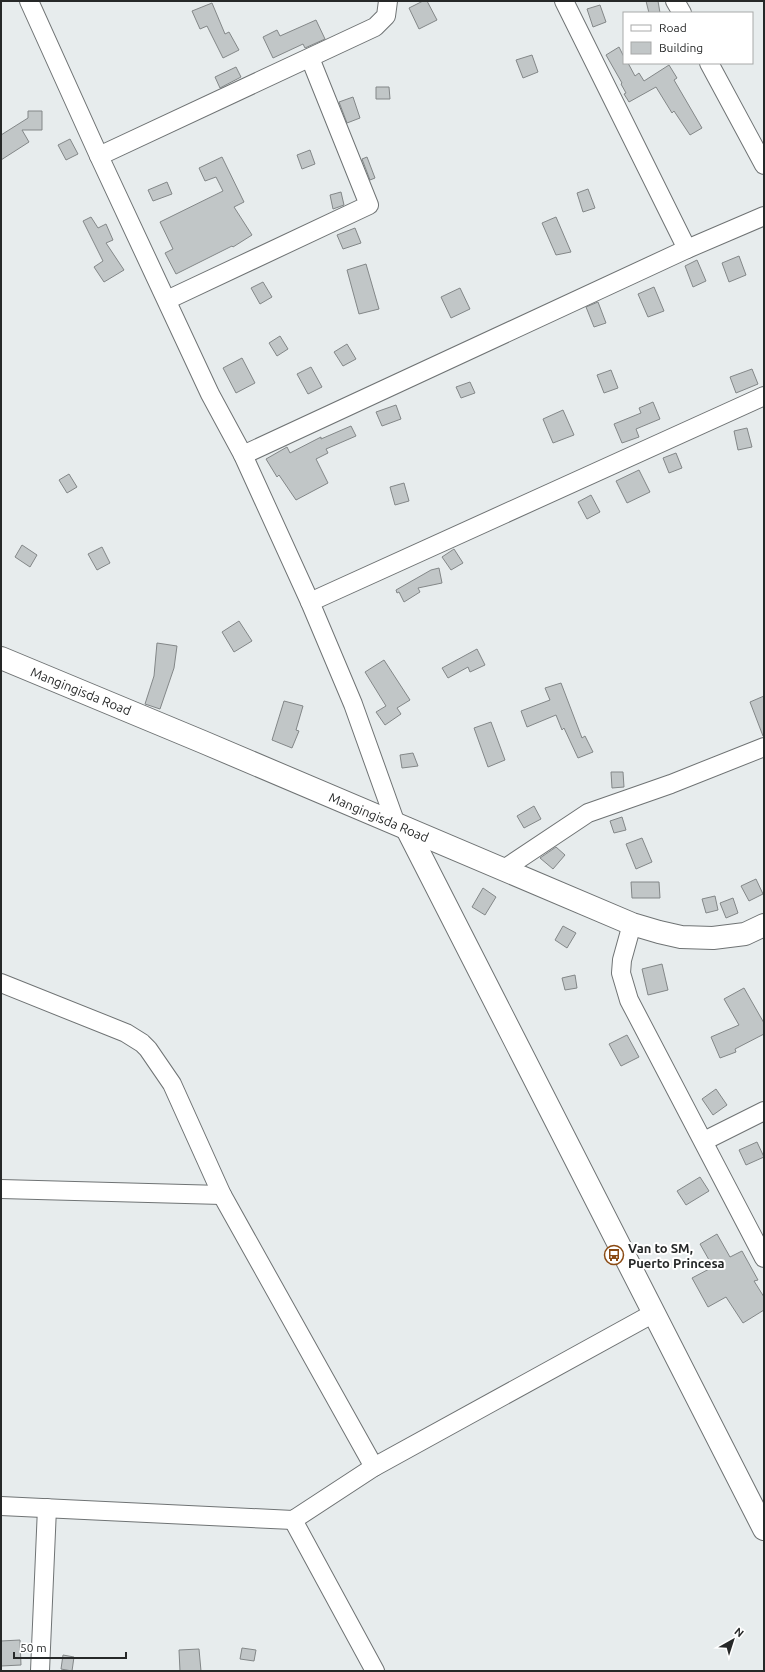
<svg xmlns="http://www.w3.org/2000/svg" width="765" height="1672" viewBox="0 0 765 1672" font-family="Ubuntu,sans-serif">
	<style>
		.building { fill: #c1c6c7; stroke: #838788 }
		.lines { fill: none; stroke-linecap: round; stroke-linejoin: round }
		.street-casing { stroke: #6f7374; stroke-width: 20 }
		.secondary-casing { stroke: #6f7374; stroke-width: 24 }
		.street { stroke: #fff; stroke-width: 18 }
		.secondary { stroke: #fff; stroke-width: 22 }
		.labels { text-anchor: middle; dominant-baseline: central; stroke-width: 4; stroke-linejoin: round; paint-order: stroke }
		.street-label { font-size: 13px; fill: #262828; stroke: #fff }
		.poi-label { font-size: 13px; font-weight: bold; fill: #262828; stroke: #fff; text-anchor: start }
	</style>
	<rect width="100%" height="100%" fill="#e7eced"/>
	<g class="building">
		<polygon points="423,1 427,1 437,20 419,29 409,8"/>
		<polygon points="646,1 658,1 660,13 649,13"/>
		<polygon points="212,3 225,34 229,32 239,50 223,58 207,26 200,29 192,11"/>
		<polygon points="600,5 606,22 593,27 587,9"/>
		<polygon points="316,20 325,39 305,48 303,44 273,58 263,37 277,30 280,36"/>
		<polygon points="619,47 624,57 624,63 628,63 635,76 639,73 644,81 669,65 677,78 674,80 702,128 690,135 674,111 672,113 656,87 629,102 624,94 626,93 621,84 622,83 606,55"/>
		<polygon points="532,55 538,72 523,78 516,60"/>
		<polygon points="236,67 241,77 220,88 215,77"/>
		<polygon points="376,87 389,87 390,99 376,99"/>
		<polygon points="353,97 360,118 347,123 339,102"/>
		<polygon points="28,111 42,111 42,130 22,130 29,142 1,160 1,135 28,118"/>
		<polygon points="70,139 78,154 66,160 58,145"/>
		<polygon points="310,150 315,164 302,169 297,155"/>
		<polygon points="222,157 244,202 234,207 252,235 233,247 232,246 176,274 165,253 173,249 160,222 223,191 216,177 205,181 199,168"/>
		<polygon points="367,157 375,178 370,180 362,159"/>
		<polygon points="167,182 172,194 153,201 148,190"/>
		<polygon points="588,189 595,208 583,212 577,193"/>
		<polygon points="341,192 344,205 333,209 330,195"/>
		<polygon points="91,217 98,228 106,224 113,240 106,243 124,270 104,282 94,267 103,261 83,221"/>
		<polygon points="556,217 571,252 556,255 542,223"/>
		<polygon points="355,228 361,243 343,249 337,235"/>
		<polygon points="739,256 746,275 729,282 722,263"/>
		<polygon points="697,260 706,281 693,287 685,266"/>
		<polygon points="366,264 379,309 359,314 347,270"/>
		<polygon points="263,282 272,297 260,304 251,288"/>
		<polygon points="654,287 664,311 648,317 638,294"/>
		<polygon points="460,288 470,309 451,318 441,297"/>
		<polygon points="598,302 606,323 594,327 586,307"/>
		<polygon points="280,336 288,349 277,356 269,343"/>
		<polygon points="347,344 356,359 343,366 334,352"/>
		<polygon points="242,358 255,383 236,393 223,368"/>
		<polygon points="311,367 322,387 308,394 297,374"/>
		<polygon points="752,369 758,384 736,393 730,377"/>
		<polygon points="611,370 618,388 604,393 597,375"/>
		<polygon points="470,382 475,393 461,398 456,387"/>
		<polygon points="653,402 660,419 636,429 639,437 622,443 614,424 641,413 639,408"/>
		<polygon points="396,405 401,419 382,426 376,412"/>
		<polygon points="563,410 574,435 553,443 543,419"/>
		<polygon points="351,426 356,436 326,449 328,453 316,459 328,483 296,500 279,475 277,477 266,459 287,447 290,453 321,437 321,439"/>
		<polygon points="747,428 752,447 738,450 734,431"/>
		<polygon points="676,453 682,468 669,473 663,458"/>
		<polygon points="639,470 650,492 627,503 616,481"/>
		<polygon points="69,474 77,487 67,493 59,480"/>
		<polygon points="404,483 409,501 395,505 390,487"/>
		<polygon points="591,495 600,512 587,519 578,502"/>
		<polygon points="22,545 37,555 30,567 15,557"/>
		<polygon points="102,547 110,563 97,570 88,554"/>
		<polygon points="454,549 463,563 451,570 442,557"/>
		<polygon points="439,568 442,583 418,588 420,592 404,602 399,592 397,593 396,590 431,570"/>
		<polygon points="239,621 252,641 234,652 222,632"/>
		<polygon points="157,643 177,646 174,668 160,709 145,704 154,676"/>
		<polygon points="477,649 485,665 470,672 468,667 448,678 442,668"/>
		<polygon points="384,660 410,700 397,708 401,714 385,725 376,712 386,706 365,672"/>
		<polygon points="561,683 582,738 585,736 593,752 578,758 564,728 562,730 556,715 527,727 521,711 550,700 545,688"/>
		<polygon points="764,696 764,736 763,736 750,702"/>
		<polygon points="284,701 303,706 296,730 299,731 292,748 272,740"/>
		<polygon points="491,722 505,760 488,767 474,728"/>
		<polygon points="413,753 418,766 402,768 400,755"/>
		<polygon points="611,772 623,772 624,787 612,788"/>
		<polygon points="534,806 541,819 524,828 517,816"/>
		<polygon points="622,817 626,830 614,833 610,821"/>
		<polygon points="642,838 652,862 636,869 626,844"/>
		<polygon points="556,847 565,855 553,869 540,858"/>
		<polygon points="756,879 763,894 749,901 741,886"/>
		<polygon points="631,882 659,882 660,898 632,898"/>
		<polygon points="483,888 496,897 485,915 472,907"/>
		<polygon points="715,896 718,910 706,913 702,899"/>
		<polygon points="733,898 738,913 726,918 720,903"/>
		<polygon points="563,926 576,933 567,948 555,940"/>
		<polygon points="662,964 668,990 648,995 642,969"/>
		<polygon points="575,975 577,988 565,990 562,978"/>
		<polygon points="744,988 764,1023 764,1034 735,1049 736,1052 720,1058 711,1037 739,1025 724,999"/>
		<polygon points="627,1035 639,1057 621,1066 609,1044"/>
		<polygon points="716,1089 727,1105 713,1115 702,1099"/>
		<polygon points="757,1142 764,1157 746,1165 739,1150"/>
		<polygon points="700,1177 709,1191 686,1205 677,1191"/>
		<polygon points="717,1234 730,1257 742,1251 758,1280 754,1281 764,1297 764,1310 743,1323 726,1297 708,1307 692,1278 713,1267 700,1244"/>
		<polygon points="20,1640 21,1665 1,1666 1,1641"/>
		<polygon points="242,1648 256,1650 254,1661 240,1659"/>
		<polygon points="199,1649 201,1671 180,1671 179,1650"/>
		<polygon points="63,1655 74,1657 72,1671 61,1669"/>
	</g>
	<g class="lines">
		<defs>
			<g id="street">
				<polyline points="29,1 99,156 210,394 243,455 310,602 353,704 396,824"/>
				<polyline points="564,1 687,249"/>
				<polyline points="675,1 682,13"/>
				<polyline points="709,63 764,165"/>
				<polyline points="99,156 375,27 386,16 388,1"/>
				<polyline points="167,300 369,205 310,58"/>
				<polyline points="243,455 687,249 764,216"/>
				<polyline points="310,602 764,396"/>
				<polyline points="504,869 588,813 671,784 764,747"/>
				<polyline points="632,924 622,960 621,973 629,1000 764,1258"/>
				<polyline points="1,983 126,1033 142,1043 148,1049 172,1084 222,1195 374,1467"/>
				<polyline points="704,1141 764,1111"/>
				<polyline points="1,1189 222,1195"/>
				<polyline points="1,1506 293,1520 374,1467 654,1313"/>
				<polyline points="293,1520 375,1671"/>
				<polyline points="40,1671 47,1508"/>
			</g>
			<g id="secondary">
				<polyline points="1,658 203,742 632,924 659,932 681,937 713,938 745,934 764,925"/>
				<polyline points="407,829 764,1529"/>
			</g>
		</defs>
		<use href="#street" class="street-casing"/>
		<use href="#secondary" class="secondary-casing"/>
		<use href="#street" class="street"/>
		<use href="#secondary" class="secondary"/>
	</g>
	<defs>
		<symbol id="bus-ring" viewBox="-11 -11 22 22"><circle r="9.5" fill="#fff" stroke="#8a4a13" stroke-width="1.5"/><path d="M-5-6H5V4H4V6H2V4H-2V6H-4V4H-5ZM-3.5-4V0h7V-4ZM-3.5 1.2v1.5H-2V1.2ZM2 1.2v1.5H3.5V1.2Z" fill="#8a4a13"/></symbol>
	</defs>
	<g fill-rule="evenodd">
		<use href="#bus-ring" x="603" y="1244" width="22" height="22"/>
	</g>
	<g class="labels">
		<g class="street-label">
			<text transform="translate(81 691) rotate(22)">Mangingisda Road</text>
			<text transform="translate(379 817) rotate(23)">Mangingisda Road</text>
		</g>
		<g class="poi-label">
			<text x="628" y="1248">Van to SM,<tspan x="628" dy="15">Puerto Princesa</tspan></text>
		</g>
	</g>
	<rect width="765" height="1672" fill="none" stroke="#262828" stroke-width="4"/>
	<rect x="623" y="12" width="130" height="52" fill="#ffffff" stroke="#a8a9a9"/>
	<rect x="631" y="25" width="20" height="6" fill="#ffffff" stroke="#a8a9a9"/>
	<text x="659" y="32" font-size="12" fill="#262828">Road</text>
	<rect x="631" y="42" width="20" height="12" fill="#c1c6c7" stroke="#a8a9a9"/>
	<text x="659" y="52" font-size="12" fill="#262828">Building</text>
	<g transform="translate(733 1640) rotate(39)" stroke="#ffffff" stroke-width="3" paint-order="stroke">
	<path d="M0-3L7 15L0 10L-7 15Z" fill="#262828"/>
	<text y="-6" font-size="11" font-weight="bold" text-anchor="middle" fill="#262828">N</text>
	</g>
	<path d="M14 1652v6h112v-6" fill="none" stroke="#262828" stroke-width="2"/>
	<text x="20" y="1652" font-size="12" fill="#262828" stroke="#ffffff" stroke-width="3" paint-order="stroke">50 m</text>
</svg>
